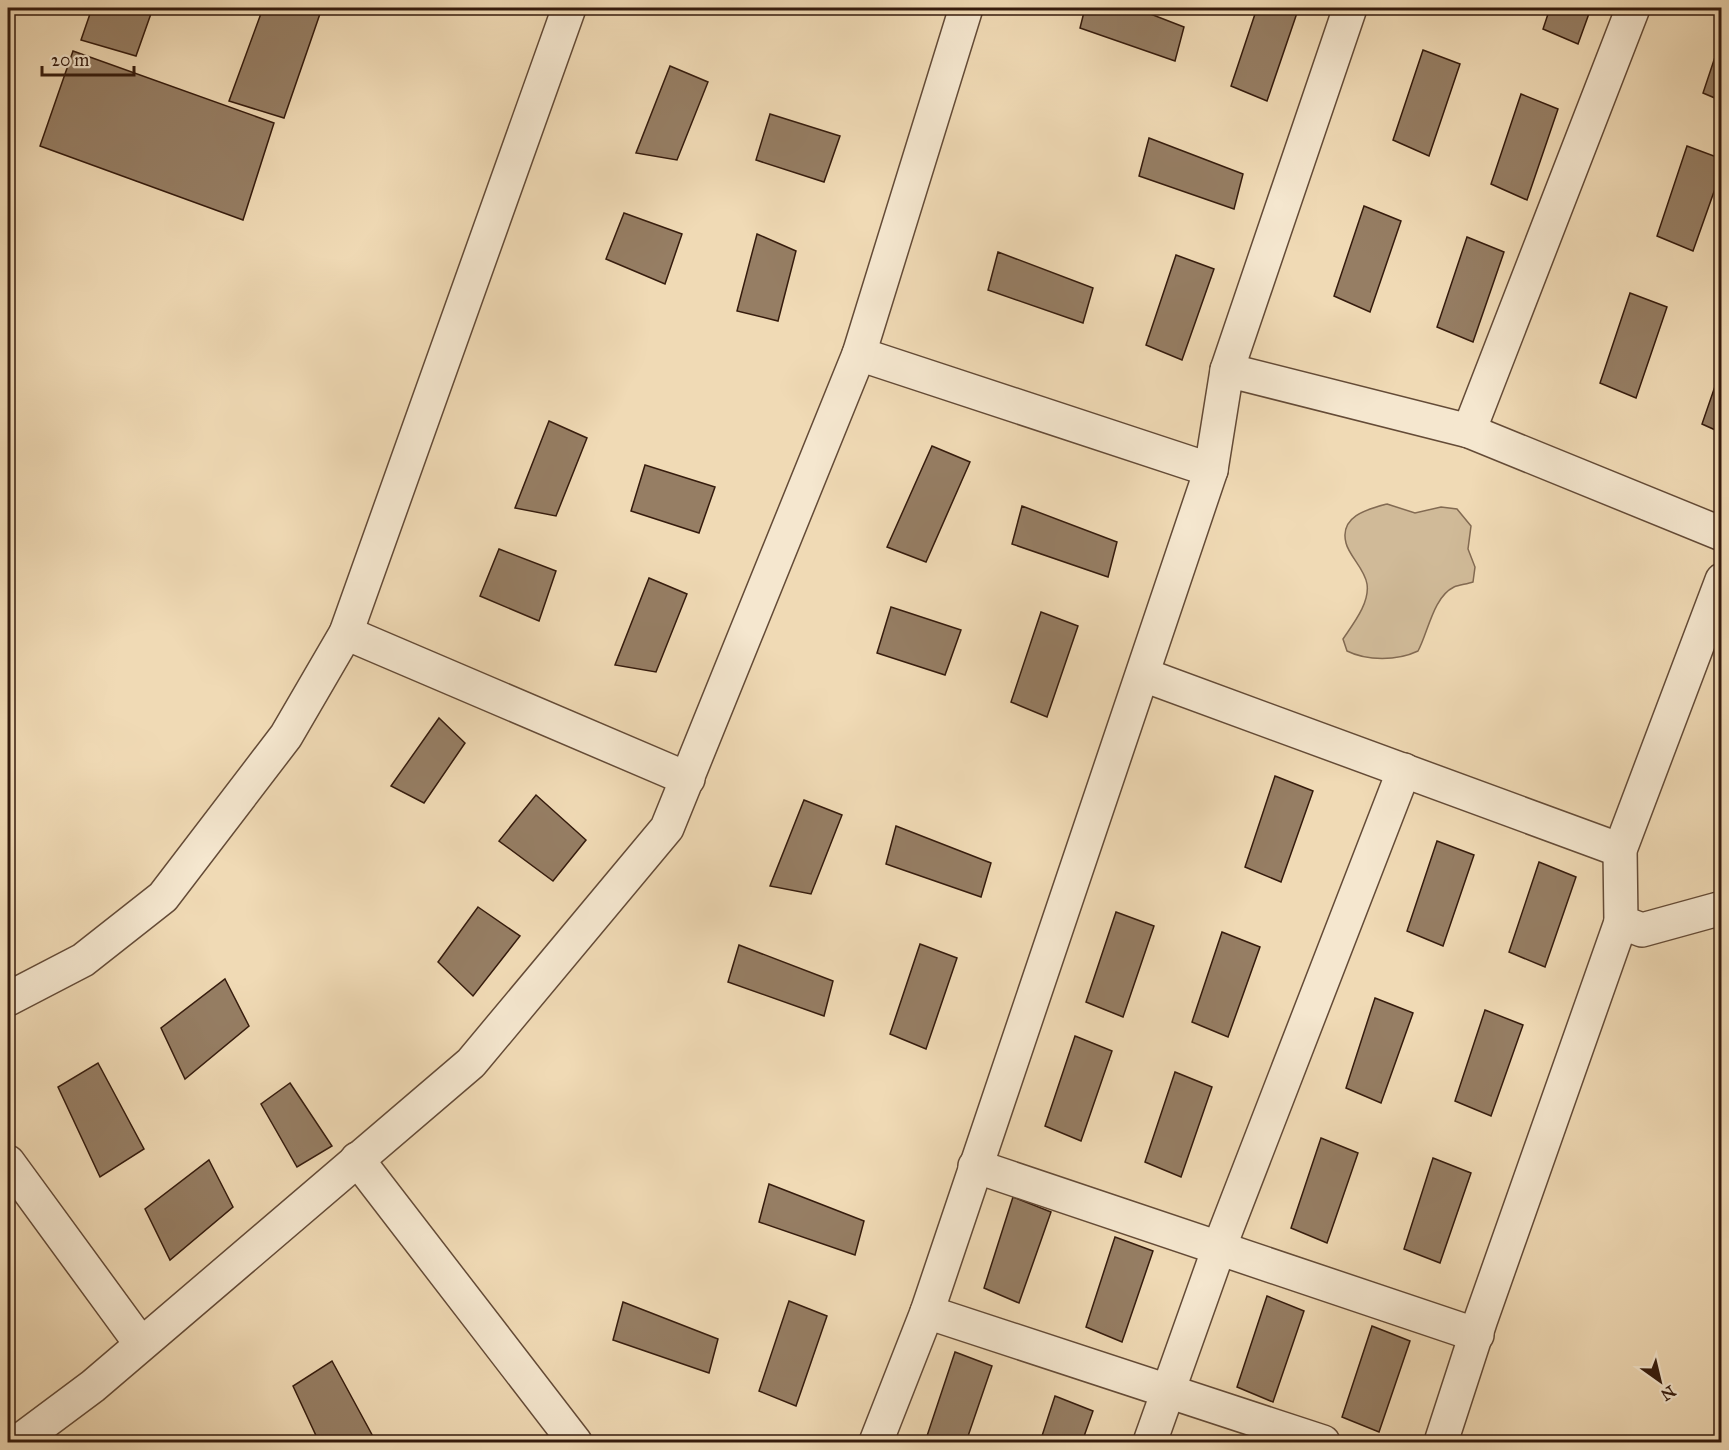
<svg xmlns="http://www.w3.org/2000/svg" width="1729" height="1450" viewBox="0 0 1729 1450" font-family="'IM FELL Great Primer',serif">
	<style>
		.green { fill: #d0ba98; stroke: #826a52; stroke-width: 1.5 }
		.building { fill: #967e64; stroke: #351b0d; stroke-width: 1.5 }
		.lines { fill: none; stroke-linecap: round; stroke-linejoin: round }
		.minor-casing { stroke: #644b37; stroke-width: 36 }
		.minor { stroke: #f5e7cf; stroke-width: 33 }
	</style>
	<rect width="100%" height="100%" fill="#f0dab5"/>
	<filter id="stains"><feTurbulence type="fractalNoise" baseFrequency=".00333" numOctaves="4"/><feColorMatrix values="0 0 0 0 .2 0 0 0 0 .09 0 0 0 0 .02 0 0 0 .5 -.17"/></filter>
	<radialGradient id="worn" r=".72"><stop offset=".6" stop-color="#630" stop-opacity="0"/><stop offset="1" stop-color="#630" stop-opacity=".3"/></radialGradient>
	<path class="green" d="M 1387,504 L 1415,513 L 1441,507 L 1457,509 L 1471,526 L 1468,549 L 1475,567 L 1473,582 C 1467,584 1459,585 1454,587 C 1433,597 1428,633 1418,651 C 1397,661 1367,661 1347,651 L 1343,639 C 1353,624 1370,603 1367,584 C 1365,569 1349,556 1346,543 C 1339,516 1368,509 1387,504 Z"/>
	<g class="building">
		<polygon points="92,8 153,8 136,56 81,40"/>
		<polygon points="263,8 322,8 284,118 229,101"/>
		<polygon points="1085,8 1135,8 1184,27 1175,61 1080,28"/>
		<polygon points="1257,8 1292,8 1298,10 1267,101 1231,86"/>
		<polygon points="1550,8 1591,8 1578,44 1543,29"/>
		<polygon points="1722,36 1722,101 1703,93"/>
		<polygon points="1423,50 1460,64 1429,156 1393,140"/>
		<polygon points="73,51 274,123 243,220 40,146"/>
		<polygon points="670,66 708,82 677,160 636,153"/>
		<polygon points="1521,94 1558,109 1527,200 1491,184"/>
		<polygon points="770,114 840,136 824,182 756,160"/>
		<polygon points="1149,138 1243,174 1234,209 1139,176"/>
		<polygon points="1687,146 1722,159 1722,169 1693,251 1657,236"/>
		<polygon points="1364,206 1401,221 1370,312 1334,296"/>
		<polygon points="624,213 682,234 665,284 606,259"/>
		<polygon points="757,234 796,251 778,321 737,311"/>
		<polygon points="1467,237 1504,252 1473,342 1437,327"/>
		<polygon points="998,252 1093,288 1083,323 988,290"/>
		<polygon points="1176,255 1214,269 1182,360 1146,345"/>
		<polygon points="1630,293 1667,307 1636,398 1600,383"/>
		<polygon points="1722,366 1722,433 1702,424"/>
		<polygon points="549,421 587,438 556,516 515,508"/>
		<polygon points="932,446 970,462 926,562 887,547"/>
		<polygon points="645,465 715,487 699,533 631,511"/>
		<polygon points="1022,506 1117,542 1108,577 1012,544"/>
		<polygon points="499,549 556,571 539,621 480,596"/>
		<polygon points="649,578 687,594 656,672 615,665"/>
		<polygon points="891,607 961,630 945,675 877,653"/>
		<polygon points="1041,612 1078,626 1047,717 1011,702"/>
		<polygon points="439,718 465,743 424,803 391,786"/>
		<polygon points="1275,776 1313,791 1281,882 1245,867"/>
		<polygon points="536,795 586,840 553,881 499,841"/>
		<polygon points="804,800 842,815 811,894 770,886"/>
		<polygon points="896,826 991,863 981,897 886,864"/>
		<polygon points="1437,841 1474,855 1443,946 1407,931"/>
		<polygon points="1539,862 1576,877 1545,967 1509,952"/>
		<polygon points="478,907 520,936 473,996 438,962"/>
		<polygon points="1116,912 1154,926 1123,1017 1086,1002"/>
		<polygon points="1222,932 1260,947 1228,1037 1192,1022"/>
		<polygon points="920,944 957,958 926,1049 890,1034"/>
		<polygon points="739,945 833,981 824,1016 728,982"/>
		<polygon points="225,979 249,1026 185,1079 161,1028"/>
		<polygon points="1375,998 1413,1013 1381,1103 1346,1088"/>
		<polygon points="1485,1010 1523,1025 1491,1116 1455,1101"/>
		<polygon points="1075,1036 1112,1051 1081,1141 1045,1126"/>
		<polygon points="98,1063 144,1149 100,1177 58,1087"/>
		<polygon points="1175,1072 1212,1087 1181,1177 1145,1162"/>
		<polygon points="290,1083 332,1146 297,1167 261,1104"/>
		<polygon points="1321,1138 1358,1153 1327,1243 1291,1228"/>
		<polygon points="1433,1158 1471,1173 1440,1263 1404,1249"/>
		<polygon points="209,1160 233,1207 170,1260 145,1209"/>
		<polygon points="769,1184 864,1221 855,1255 759,1222"/>
		<polygon points="1013,1197 1051,1212 1019,1303 984,1288"/>
		<polygon points="1115,1237 1153,1251 1122,1342 1086,1327"/>
		<polygon points="1267,1296 1304,1311 1273,1402 1237,1387"/>
		<polygon points="789,1301 827,1316 796,1406 759,1391"/>
		<polygon points="623,1302 718,1339 709,1373 613,1340"/>
		<polygon points="1372,1326 1410,1341 1379,1432 1342,1417"/>
		<polygon points="955,1352 992,1366 966,1442 925,1442"/>
		<polygon points="332,1361 376,1442 319,1442 293,1386"/>
		<polygon points="1055,1396 1093,1411 1082,1442 1040,1442"/>
	</g>
	<g class="lines">
		<defs>
			<g id="minor">
				<polyline points="859,354 1211,470 1227,370 1469,431 1722,534"/>
				<polyline points="1227,370 1350,8"/>
				<polyline points="1469,431 1633,8"/>
				<polyline points="1722,580 1620,850 1621,922 1642,930 1722,908"/>
				<polyline points="346,633 688,779"/>
				<polyline points="1144,675 1620,850"/>
				<polyline points="8,999 83,960 163,897 286,736 346,633 569,8"/>
				<polyline points="357,1159 575,1442"/>
				<polyline points="8,1162 141,1344"/>
				<polyline points="975,1166 1477,1335"/>
				<polyline points="927,1312 1323,1442"/>
				<polyline points="18,1442 93,1386 471,1063 667,828 859,354 966,8"/>
				<polyline points="876,1442 927,1312 1211,470"/>
				<polyline points="1150,1442 1219,1248 1404,770"/>
				<polyline points="1441,1442 1481,1319 1621,922"/>
			</g>
		</defs>
		<use href="#minor" class="minor-casing"/>
		<use href="#minor" class="minor"/>
	</g>
	<rect width="1729" height="1450" fill="none" stroke="#f0dab5" stroke-width="30"/>
	<rect x="9" y="9" width="1711" height="1432" fill="none" stroke="#351b0d" stroke-width="3"/>
	<rect x="15" y="15" width="1699" height="1420" fill="none" stroke="#351b0d" stroke-width="1.5"/>
	<g transform="translate(1660 1381) rotate(146)" stroke="#f5e7cf" stroke-width="4.5" paint-order="stroke">
	<path d="M0-4.5L10 22L0 15L-10 22Z" fill="#351b0d"/>
	<text y="-9" font-size="16" font-weight="bold" text-anchor="middle" fill="#351b0d">N</text>
	</g>
	<path d="M42 66v9h92v-9" fill="none" stroke="#351b0d" stroke-width="3"/>
	<text x="51" y="66" font-size="18" fill="#351b0d" stroke="#f5e7cf" stroke-width="4.5" paint-order="stroke">20 m</text>
	<rect width="100%" height="100%" filter="url(#stains)"/>
	<rect width="100%" height="100%" fill="url(#worn)"/>
</svg>
